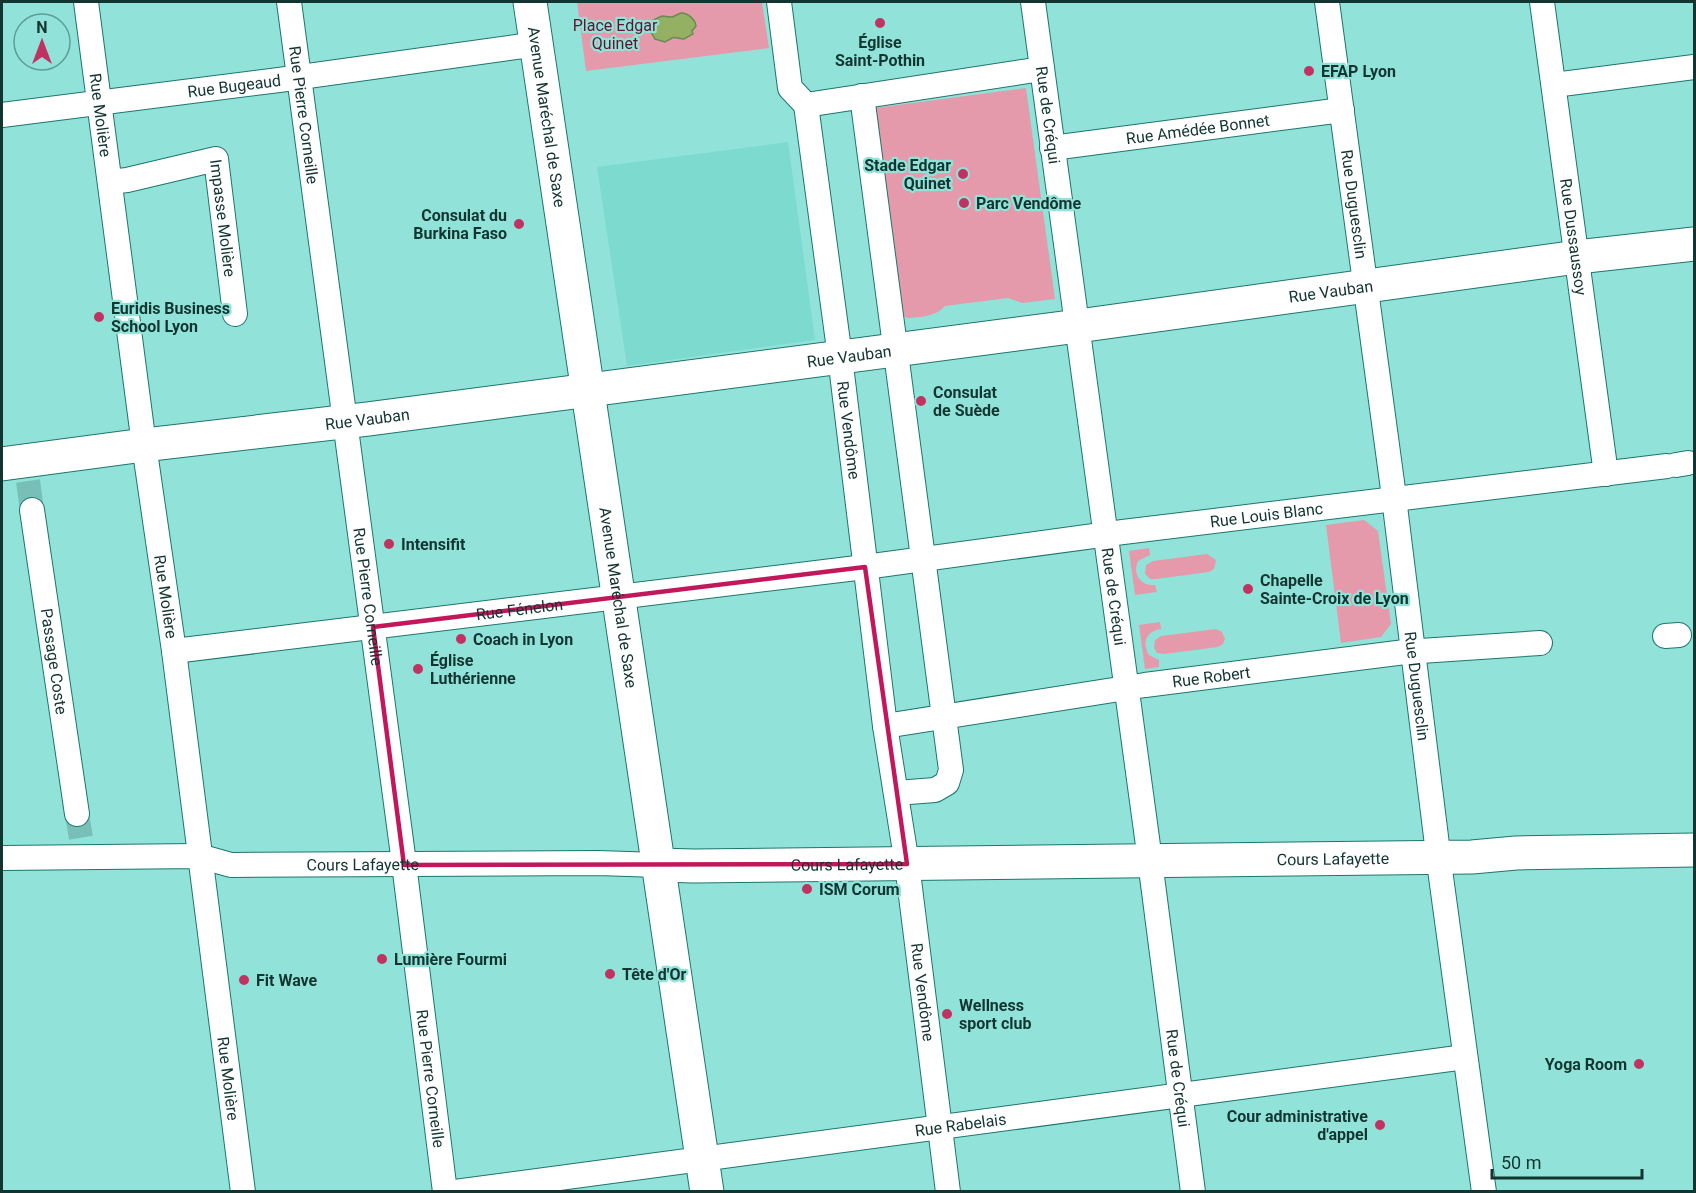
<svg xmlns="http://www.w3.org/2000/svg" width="1696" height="1193" viewBox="0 0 1696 1193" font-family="Roboto,sans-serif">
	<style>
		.built { fill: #7cdacf }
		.green { fill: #e49aaa }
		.water { fill: #93b063; stroke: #6c8b54; stroke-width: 1.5 }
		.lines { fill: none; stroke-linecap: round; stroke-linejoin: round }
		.street-tunnel { stroke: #78c0b7; stroke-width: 24; stroke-dasharray: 24 12; stroke-linecap: butt }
		.street-casing { stroke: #1c766d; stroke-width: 26 }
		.secondary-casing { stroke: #1c766d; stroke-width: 35 }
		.street { stroke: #fff; stroke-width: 24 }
		.secondary { stroke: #fff; stroke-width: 33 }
		.marked { fill: none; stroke: #c2185b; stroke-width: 4.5; stroke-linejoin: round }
		.poi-dot { fill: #c03361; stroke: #91e3d9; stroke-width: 2 }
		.labels { text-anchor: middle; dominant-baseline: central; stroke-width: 4.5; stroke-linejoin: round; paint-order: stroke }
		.park-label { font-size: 16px; fill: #60132d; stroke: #91e3d9 }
		.poi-label { font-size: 16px; font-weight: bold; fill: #123531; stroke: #91e3d9; text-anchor: start }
		.street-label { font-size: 16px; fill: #123531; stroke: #91e3d9 }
	</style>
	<rect width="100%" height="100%" fill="#91e3d9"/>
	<polygon class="built" points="788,142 815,340 627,366 597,167"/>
	<g class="green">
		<polygon points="577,2 762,2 769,48 586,71"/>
		<path d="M 1026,88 L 1055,299 L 1022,303 L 1008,298 L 945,306 C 935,317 921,317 907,318 L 901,314 L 875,108 Z"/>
		<polygon points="1364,520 1378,531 1391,624 1381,637 1341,643 1326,525"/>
		<path d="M 1149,548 L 1150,555 L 1138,561 C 1132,575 1141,586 1155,585 L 1157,592 L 1135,595 L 1129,551 Z"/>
		<polygon points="1207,554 1216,560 1214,569 1209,572 1156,579 1150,579 1145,574 1146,565 1153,561"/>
		<path d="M 1160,622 L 1161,629 C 1146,631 1142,643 1149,655 L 1159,660 L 1159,667 L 1145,669 L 1139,625 Z"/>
		<polygon points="1216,629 1222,632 1225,639 1223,644 1218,647 1164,654 1157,653 1154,648 1155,640 1161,636"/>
	</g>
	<path class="water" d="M 681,13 C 688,13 695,19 696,26 L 692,31 L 693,34 L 684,39 C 671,38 677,35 665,42 L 655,39 L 650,30 L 653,20 L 662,16 C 677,17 667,19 681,13 Z"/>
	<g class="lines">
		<g class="street-tunnel">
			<polyline points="28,481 32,510"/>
			<polyline points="77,814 81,838"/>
		</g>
		<defs>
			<g id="street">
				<path id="s1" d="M 86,2 L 144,445 L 174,651 L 243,1192"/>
				<path id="s2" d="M 289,2 L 402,848 L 445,1192"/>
				<path id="s3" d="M 779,2 L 790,88 L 806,105 L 840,357 L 885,726 L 907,864 L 948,1192"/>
				<path id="s4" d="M 1033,2 L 1147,838 L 1193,1192"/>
				<path id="s5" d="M 1327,2 L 1392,482 L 1441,877 L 1484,1192"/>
				<path id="s6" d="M 1542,2 L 1606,474"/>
				<polyline points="1554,85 1694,67"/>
				<polyline points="862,96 951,770 947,783 935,790 896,793"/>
				<polyline points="806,105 1042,69"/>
				<path id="s7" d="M 2,115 L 279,80 L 537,44"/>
				<path id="s8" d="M 1052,148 L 1342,110"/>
				<path id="s9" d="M 110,182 L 127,180 L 216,159 L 235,314"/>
				<polyline points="1676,465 1688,463"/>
				<path id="s10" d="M 32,510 L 77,814"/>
				<polyline points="1665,636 1679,635"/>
				<path id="s11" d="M 174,651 L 865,567 L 1123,532 L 1667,466"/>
				<path id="s12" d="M 885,726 L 1145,685 L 1405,652 L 1540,643"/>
				<path id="s13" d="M 2,858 L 199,856 L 231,865 L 598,863 L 658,865"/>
				<path id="s14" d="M 455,1192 L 1465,1057"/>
			</g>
			<g id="secondary">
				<path id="s15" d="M 530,2 L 707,1192"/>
				<path id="s16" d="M 2,464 L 144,445 L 368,419 L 1078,326 L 1577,257 L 1694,244"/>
				<path id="s17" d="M 658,865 L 694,866 L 1472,857 L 1516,853 L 1694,850"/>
			</g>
		</defs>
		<use href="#street" class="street-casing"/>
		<use href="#secondary" class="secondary-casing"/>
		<use href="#street" class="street"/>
		<use href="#secondary" class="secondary"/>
	</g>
	<path class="marked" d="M 865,567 L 907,864 L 404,865 L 373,627 Z"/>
	<g class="poi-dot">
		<circle cx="880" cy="23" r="6"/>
		<circle cx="1309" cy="71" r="6"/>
		<circle cx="963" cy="174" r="6"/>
		<circle cx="964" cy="203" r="6"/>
		<circle cx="519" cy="224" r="6"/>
		<circle cx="99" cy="317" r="6"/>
		<circle cx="921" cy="401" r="6"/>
		<circle cx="389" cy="544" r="6"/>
		<circle cx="1248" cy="589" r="6"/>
		<circle cx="461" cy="639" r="6"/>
		<circle cx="418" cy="669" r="6"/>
		<circle cx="807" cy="889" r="6"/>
		<circle cx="382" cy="959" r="6"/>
		<circle cx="610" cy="974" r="6"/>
		<circle cx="244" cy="980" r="6"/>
		<circle cx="947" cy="1014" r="6"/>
		<circle cx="1639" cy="1064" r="6"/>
		<circle cx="1380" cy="1125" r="6"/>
	</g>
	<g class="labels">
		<g class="park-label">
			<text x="615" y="25">Place Edgar<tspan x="615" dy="18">Quinet</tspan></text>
		</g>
		<g class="poi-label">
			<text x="880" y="42" text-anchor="middle">Église<tspan x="880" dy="18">Saint-Pothin</tspan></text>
			<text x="1321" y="71">EFAP Lyon</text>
			<text x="951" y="165" text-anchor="end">Stade Edgar<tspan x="951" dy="18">Quinet</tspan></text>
			<text x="976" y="203">Parc Vendôme</text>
			<text x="507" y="215" text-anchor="end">Consulat du<tspan x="507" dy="18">Burkina Faso</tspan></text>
			<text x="111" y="308">Euridis Business<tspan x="111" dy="18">School Lyon</tspan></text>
			<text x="933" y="392">Consulat<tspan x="933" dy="18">de Suède</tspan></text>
			<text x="401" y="544">Intensifit</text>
			<text x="1260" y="580">Chapelle<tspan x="1260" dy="18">Sainte-Croix de Lyon</tspan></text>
			<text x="473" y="639">Coach in Lyon</text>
			<text x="430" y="660">Église<tspan x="430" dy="18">Luthérienne</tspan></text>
			<text x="819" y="889">ISM Corum</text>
			<text x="394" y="959">Lumière Fourmi</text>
			<text x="622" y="974">Tête d'Or</text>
			<text x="256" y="980">Fit Wave</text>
			<text x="959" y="1005">Wellness<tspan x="959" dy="18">sport club</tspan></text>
			<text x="1627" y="1064" text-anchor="end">Yoga Room</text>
			<text x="1368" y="1116" text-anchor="end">Cour administrative<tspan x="1368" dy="18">d'appel</tspan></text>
		</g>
		<g class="street-label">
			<text stroke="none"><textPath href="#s7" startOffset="234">Rue Bugeaud</textPath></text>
			<text stroke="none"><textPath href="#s1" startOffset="114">Rue Molière</textPath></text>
			<text stroke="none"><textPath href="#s2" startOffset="114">Rue Pierre Corneille</textPath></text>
			<text stroke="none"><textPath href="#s4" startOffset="114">Rue de Créqui</textPath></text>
			<text stroke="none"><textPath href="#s15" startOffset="116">Avenue Maréchal de Saxe</textPath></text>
			<text stroke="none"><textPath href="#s8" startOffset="147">Rue Amédée Bonnet</textPath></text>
			<text stroke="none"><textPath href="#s5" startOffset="204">Rue Duguesclin</textPath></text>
			<text stroke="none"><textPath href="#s9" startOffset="168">Impasse Molière</textPath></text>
			<text stroke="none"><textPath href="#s6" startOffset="237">Rue Dussaussoy</textPath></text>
			<text stroke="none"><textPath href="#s16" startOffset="1340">Rue Vauban</textPath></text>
			<text stroke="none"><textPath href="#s16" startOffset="854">Rue Vauban</textPath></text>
			<text stroke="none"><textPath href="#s16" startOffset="368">Rue Vauban</textPath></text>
			<text stroke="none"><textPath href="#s3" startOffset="438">Rue Vendôme</textPath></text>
			<text stroke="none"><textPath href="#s11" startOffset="1101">Rue Louis Blanc</textPath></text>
			<text stroke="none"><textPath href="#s1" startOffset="600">Rue Molière</textPath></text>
			<text stroke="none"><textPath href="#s2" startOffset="600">Rue Pierre Corneille</textPath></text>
			<text stroke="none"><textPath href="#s15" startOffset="602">Avenue Maréchal de Saxe</textPath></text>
			<text stroke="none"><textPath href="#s4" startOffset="600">Rue de Créqui</textPath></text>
			<text stroke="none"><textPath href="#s11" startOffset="348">Rue Fénelon</textPath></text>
			<text stroke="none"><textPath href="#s10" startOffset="153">Passage Coste</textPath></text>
			<text stroke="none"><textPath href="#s12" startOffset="330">Rue Robert</textPath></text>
			<text stroke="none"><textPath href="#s5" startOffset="690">Rue Duguesclin</textPath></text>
			<text stroke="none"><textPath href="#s17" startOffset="675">Cours Lafayette</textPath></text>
			<text stroke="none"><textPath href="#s13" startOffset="362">Cours Lafayette</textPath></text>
			<text stroke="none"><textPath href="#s17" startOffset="189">Cours Lafayette</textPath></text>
			<text stroke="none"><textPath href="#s3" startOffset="1005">Rue Vendôme</textPath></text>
			<text stroke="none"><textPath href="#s1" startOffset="1086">Rue Molière</textPath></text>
			<text stroke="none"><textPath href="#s2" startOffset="1086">Rue Pierre Corneille</textPath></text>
			<text stroke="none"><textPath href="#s4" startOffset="1086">Rue de Créqui</textPath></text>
			<text stroke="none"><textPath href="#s14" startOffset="510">Rue Rabelais</textPath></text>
		</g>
	</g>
	<rect width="1696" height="1193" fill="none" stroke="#123531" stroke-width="6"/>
	<g transform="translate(42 42)"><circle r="28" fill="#91e3d9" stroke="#5e9d96" stroke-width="1.5"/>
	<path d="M0-4.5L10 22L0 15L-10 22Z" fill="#c03361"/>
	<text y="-9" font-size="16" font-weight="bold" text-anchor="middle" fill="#123531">N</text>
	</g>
	<path d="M1492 1169v9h150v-9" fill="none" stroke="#123531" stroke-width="3"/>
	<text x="1501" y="1169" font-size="18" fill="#123531" stroke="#91e3d9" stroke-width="4.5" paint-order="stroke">50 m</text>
</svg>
